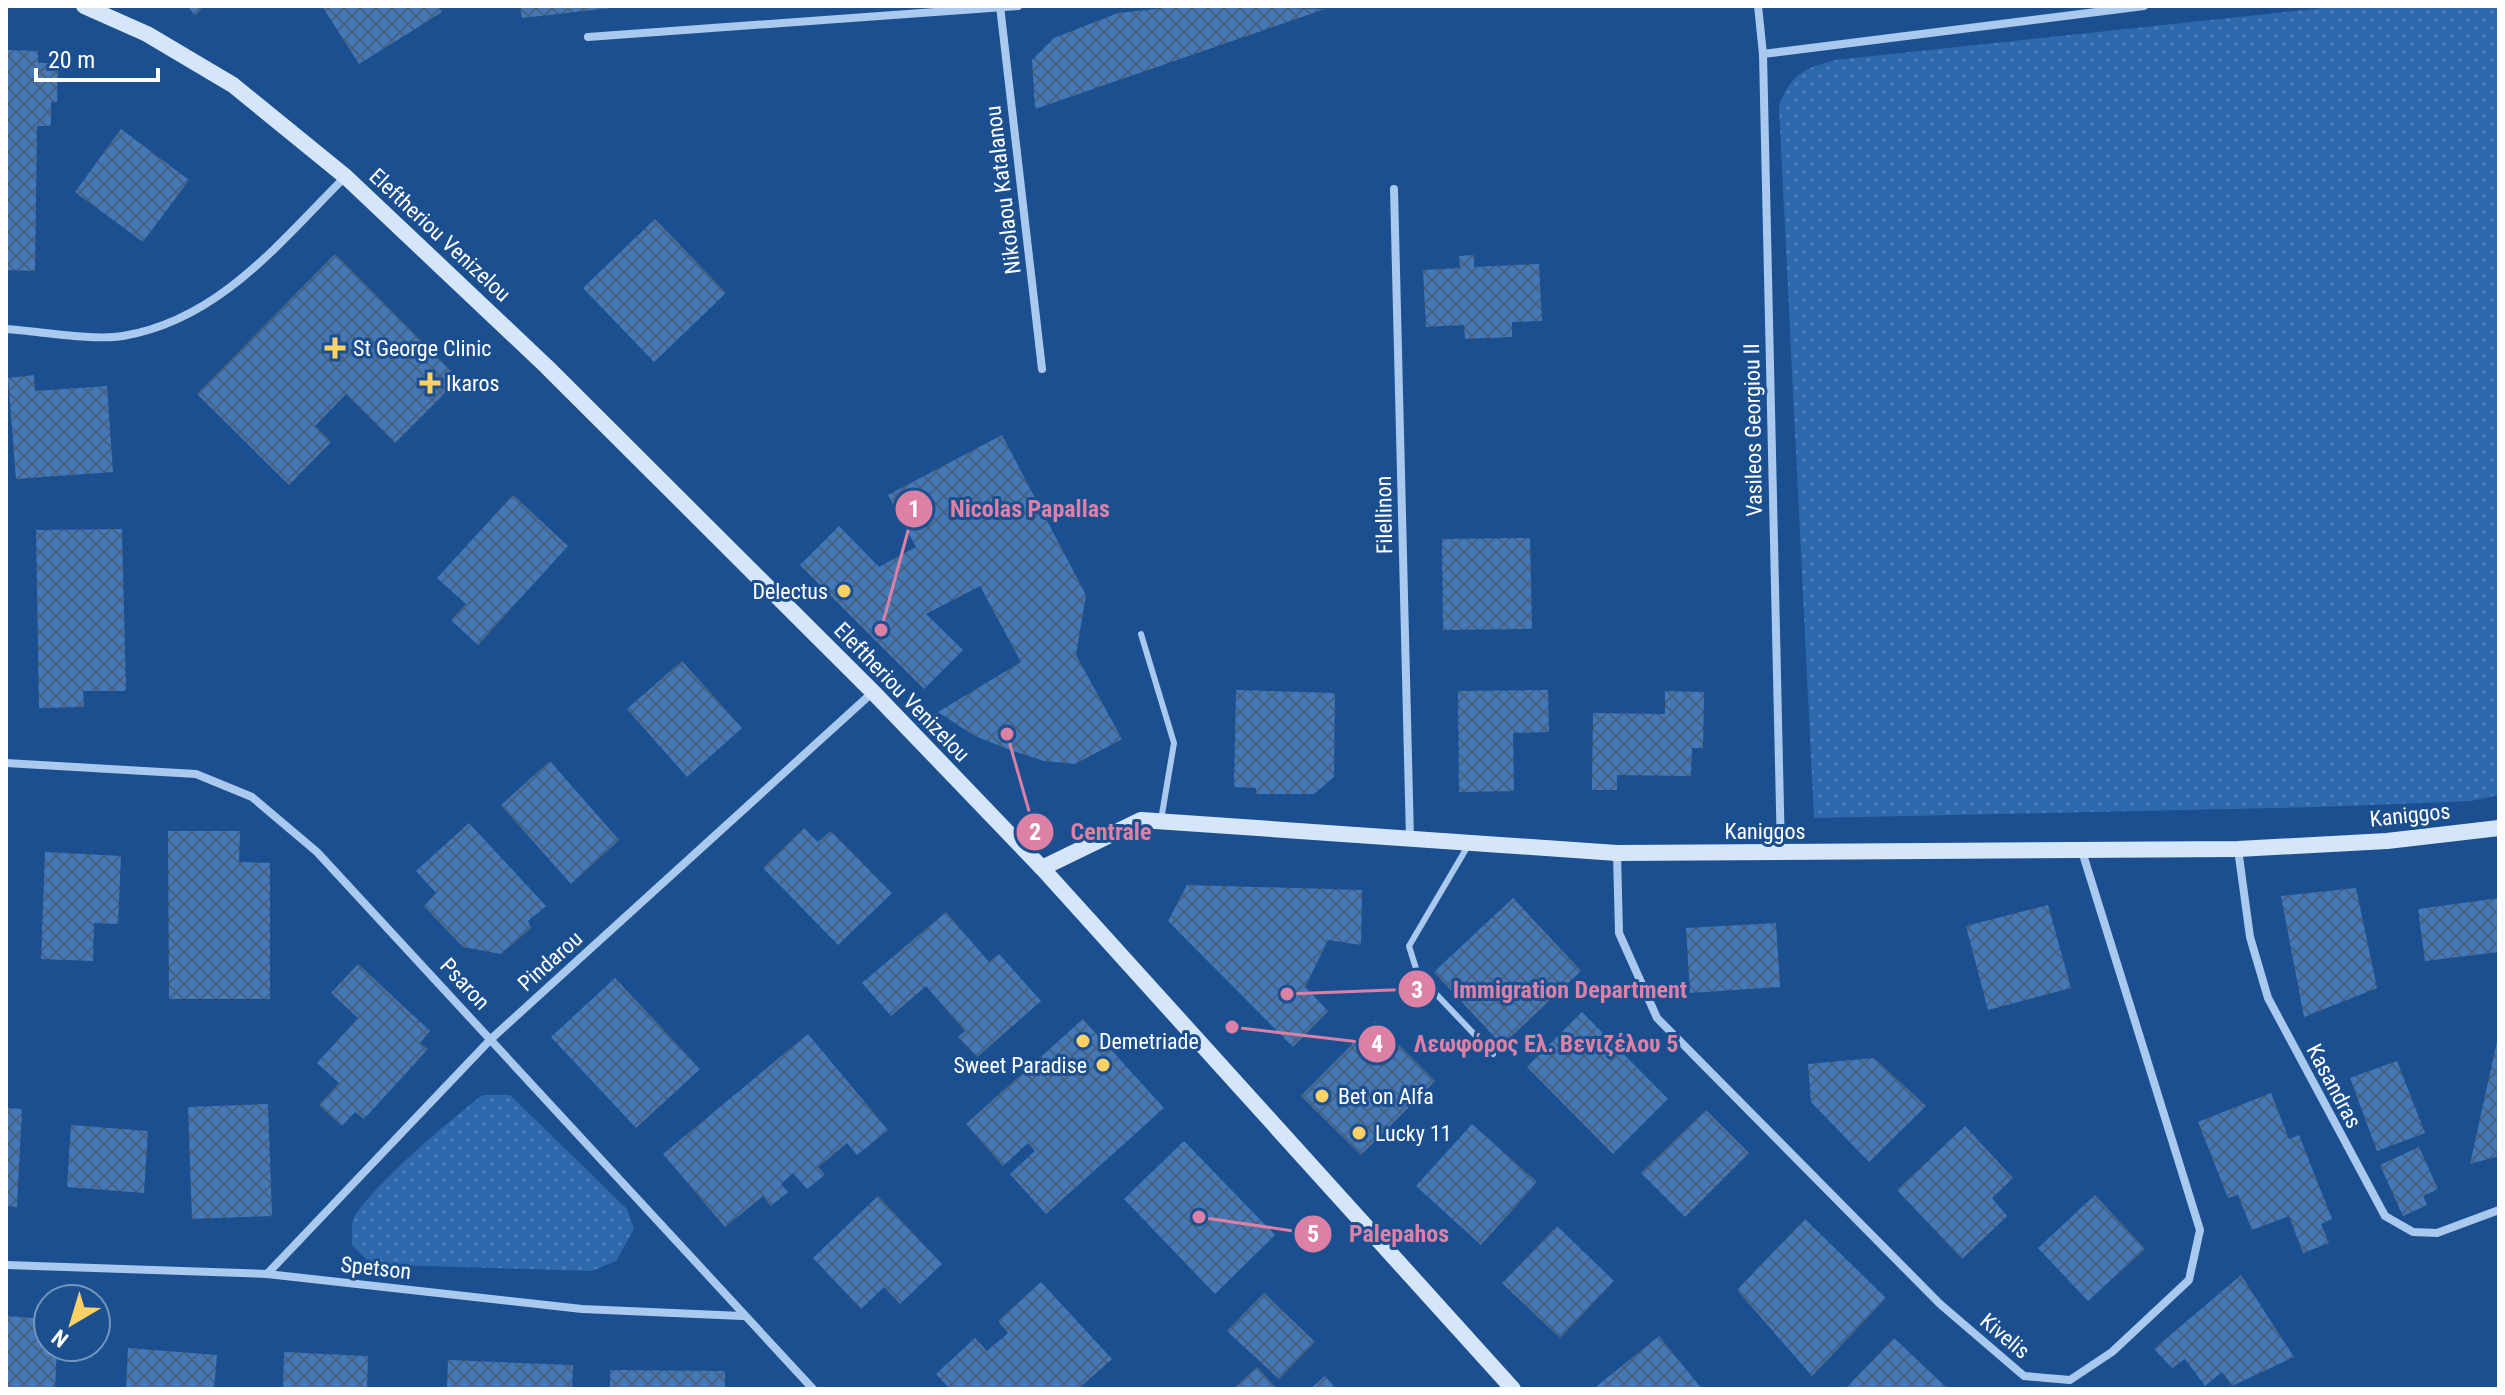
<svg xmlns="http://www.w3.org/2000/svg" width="2505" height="1395" viewBox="0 0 2505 1395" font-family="'Roboto Condensed',sans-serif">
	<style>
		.park { fill: url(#park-dots) }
		.building { fill: url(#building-cross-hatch) }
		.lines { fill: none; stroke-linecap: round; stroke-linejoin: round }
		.lane { stroke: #a9c9ee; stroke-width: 6 }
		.street { stroke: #a9c9ee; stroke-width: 8 }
		.secondary { stroke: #d6e6fa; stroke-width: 16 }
		.poi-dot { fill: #ffd166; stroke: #1b4f8f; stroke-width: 3 }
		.labels { text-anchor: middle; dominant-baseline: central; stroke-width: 6; stroke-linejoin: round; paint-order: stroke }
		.street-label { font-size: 22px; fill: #fff; stroke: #1b4f8f }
		.poi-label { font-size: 22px; fill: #fff; stroke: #1b4f8f; text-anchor: start }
		.leader { fill: none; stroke: #dd80a5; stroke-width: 3 }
		.callout-dot { fill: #dd80a5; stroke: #1b4f8f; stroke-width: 3 }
		.mark-label { font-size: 24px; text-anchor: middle; font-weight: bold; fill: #fff }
		.callout-label { font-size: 24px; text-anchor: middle; font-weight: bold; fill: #dd80a5; stroke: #1b4f8f; stroke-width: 6; stroke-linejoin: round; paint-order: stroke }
	</style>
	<defs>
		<pattern id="park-dots" width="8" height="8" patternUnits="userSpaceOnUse" patternTransform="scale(2)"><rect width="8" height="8" fill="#2e69ad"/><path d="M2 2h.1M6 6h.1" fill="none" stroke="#4d80b9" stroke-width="1.8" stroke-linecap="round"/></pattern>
		<pattern id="building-cross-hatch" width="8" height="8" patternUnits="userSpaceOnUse" patternTransform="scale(2)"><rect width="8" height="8" fill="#4478b7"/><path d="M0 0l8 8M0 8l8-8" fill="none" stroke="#486282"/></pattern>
	</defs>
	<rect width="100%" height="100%" fill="#1b4f8f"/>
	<g class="park">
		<path d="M 2342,6 L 2499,6 L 2499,795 L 2471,801 L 2318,807 L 1814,818 L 1779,106 C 1791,74 1804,68 1836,60 Z"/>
		<path d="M 483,1095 L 510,1095 L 627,1209 L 634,1229 L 616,1261 L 592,1271 L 397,1265 L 369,1262 L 352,1245 C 352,1237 351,1227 353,1220 C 365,1192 455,1115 483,1095 Z"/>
	</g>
	<g class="building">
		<polygon points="187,6 204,6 195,15"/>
		<polygon points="322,6 438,6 442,12 359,64"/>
		<polygon points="520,6 611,6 611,8 522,18"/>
		<polygon points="1184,6 1325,9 1035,109 1032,60 1054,38 1118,13"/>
		<polygon points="6,50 38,51 38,63 58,63 57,102 51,102 51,126 37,126 35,271 6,270"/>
		<polygon points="121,129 189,180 143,242 75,192"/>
		<polygon points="655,219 726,293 654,362 583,288"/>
		<polygon points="335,254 459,379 395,443 346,394 315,426 331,442 289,485 197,394"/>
		<polygon points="1474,255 1474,267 1539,264 1542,321 1512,322 1512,337 1465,339 1464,325 1426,327 1423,270 1460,268 1459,256"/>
		<polygon points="34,375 35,391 107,386 113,472 16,479 8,378"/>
		<polygon points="1002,435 1086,595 1076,655 1122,739 1075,764 1044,761 1010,750 975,736 938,712 1021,662 980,586 926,614 963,650 924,689 800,565 839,526 879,567 916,547 888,495"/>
		<polygon points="513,495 568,546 478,645 451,620 466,604 437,578"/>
		<polygon points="122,529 126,691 83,691 84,707 39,708 36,530"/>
		<polygon points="1530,538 1532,629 1443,630 1442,539"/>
		<polygon points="682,661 742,728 687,777 627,709"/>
		<polygon points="1236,690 1335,693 1334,777 1314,794 1256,794 1256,788 1234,787"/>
		<polygon points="1548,690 1549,732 1513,733 1514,791 1459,792 1458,691"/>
		<polygon points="1665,691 1704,692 1703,748 1692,748 1691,776 1617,775 1617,790 1592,790 1593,713 1665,714"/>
		<polygon points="550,761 619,840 571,884 501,805"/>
		<polygon points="469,823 546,906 528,921 531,928 501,954 463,947 424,906 436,893 416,871"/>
		<polygon points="804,828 818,842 831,831 892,893 838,945 763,868"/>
		<polygon points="168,831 240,831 239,862 270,863 270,999 169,999"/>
		<polygon points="45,852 121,856 118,924 94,923 93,961 41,959"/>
		<polygon points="1187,885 1362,890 1361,945 1328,940 1305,987 1328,1011 1293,1047 1168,921"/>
		<polygon points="2356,888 2377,988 2304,1017 2281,896"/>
		<polygon points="1513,898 1581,971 1502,1045 1434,972"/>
		<polygon points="2499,898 2499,952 2425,961 2418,909"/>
		<polygon points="2048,905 2071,988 1988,1010 1966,926"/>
		<polygon points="946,912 989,962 999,954 1041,1001 977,1057 958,1037 965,1031 926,986 891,1016 862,983"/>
		<polygon points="1776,923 1780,987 1690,993 1686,928"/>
		<polygon points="358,964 430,1031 420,1043 428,1049 364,1119 355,1112 342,1126 319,1105 339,1083 317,1063 358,1018 331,993"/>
		<polygon points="615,978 700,1069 636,1128 551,1037"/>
		<polygon points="1582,1012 1668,1099 1613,1154 1527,1067"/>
		<polygon points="1083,1019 1164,1108 1046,1214 1010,1174 1035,1151 1028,1143 1003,1166 966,1124"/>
		<polygon points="1375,1021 1435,1081 1361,1155 1301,1096"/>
		<polygon points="808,1034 888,1130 857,1155 847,1143 818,1167 825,1175 807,1189 793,1173 781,1184 788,1192 771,1206 763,1196 725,1227 663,1154"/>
		<polygon points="2498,1037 2499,1156 2470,1164"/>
		<polygon points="1874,1058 1926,1106 1869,1162 1811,1102 1808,1064"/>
		<polygon points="2397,1061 2425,1133 2377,1151 2350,1078"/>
		<polygon points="2271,1093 2289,1139 2299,1135 2332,1219 2321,1224 2329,1243 2303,1253 2289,1216 2252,1230 2238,1195 2228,1198 2198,1122"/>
		<polygon points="268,1104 272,1216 192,1219 188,1107"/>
		<polygon points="6,1108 22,1109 17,1207 6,1206"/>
		<polygon points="1706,1110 1749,1153 1685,1217 1641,1173"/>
		<polygon points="1472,1124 1537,1182 1481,1245 1416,1186"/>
		<polygon points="71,1125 148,1131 144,1193 67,1187"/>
		<polygon points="1965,1126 2013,1178 1992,1198 2007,1216 1962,1259 1897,1190"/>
		<polygon points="1184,1141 1275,1235 1215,1294 1124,1199"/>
		<polygon points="2419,1147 2438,1189 2423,1196 2427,1205 2403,1216 2380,1165"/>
		<polygon points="2095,1195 2145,1249 2088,1301 2038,1248"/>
		<polygon points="878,1196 942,1264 900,1304 884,1287 861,1309 813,1258"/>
		<polygon points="1805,1219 1886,1298 1812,1376 1737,1290"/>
		<polygon points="1557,1226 1614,1281 1560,1338 1502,1283"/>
		<polygon points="2241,1275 2294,1357 2232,1386 2222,1372 2205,1386 2185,1359 2172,1368 2154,1349"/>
		<polygon points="1041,1282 1112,1359 1078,1389 950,1389 936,1374 975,1338 987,1351 1008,1333 998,1321"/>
		<polygon points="1264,1293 1315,1342 1279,1379 1227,1331"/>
		<polygon points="6,1316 48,1319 48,1347 57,1347 55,1389 6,1389"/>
		<polygon points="1659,1336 1702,1389 1599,1389 1597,1386"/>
		<polygon points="1894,1338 1946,1387 1944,1389 1845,1389"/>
		<polygon points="128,1348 217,1355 214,1389 126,1389"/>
		<polygon points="284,1352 368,1356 367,1389 283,1389"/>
		<polygon points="448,1360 573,1365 572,1389 447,1389"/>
		<polygon points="1257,1367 1277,1389 1233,1389"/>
		<polygon points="610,1370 725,1371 725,1389 610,1389"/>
		<polygon points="1325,1376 1336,1389 1310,1389"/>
	</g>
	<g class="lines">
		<g class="lane">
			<polyline points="1141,634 1174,743 1161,820"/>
			<polyline points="1469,844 1409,946 1418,975 1493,1054"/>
		</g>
		<g class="street">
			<polyline points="1000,6 1042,369"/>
			<polyline points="1758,6 1763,54 1781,853"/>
			<polyline points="588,37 1018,6"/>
			<polyline points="1763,54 2144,6"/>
			<polyline points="1394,189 1410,839"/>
			<path d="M 6,329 C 38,331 93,341 123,336 C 219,320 280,242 345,177"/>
			<polyline points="6,763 196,774 252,797 317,852 813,1389"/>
			<polyline points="2238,849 2250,937 2268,998 2385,1216 2413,1232 2437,1233 2499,1210"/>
			<polyline points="1617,854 1619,933 1657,1018 1940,1304 2024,1376 2070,1380 2112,1352 2189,1280 2200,1230 2081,848"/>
			<polyline points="6,1265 267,1274 582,1309 742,1316"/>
			<polyline points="267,1274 491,1039 873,692"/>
		</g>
		<g class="secondary">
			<polyline points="84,6 147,34 233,85 346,177 546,366 873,692 1042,868 1513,1389"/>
			<polyline points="1042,868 1141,820 1617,853 2238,849 2387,841 2499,828"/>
		</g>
	</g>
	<g class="poi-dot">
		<path d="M331 336h8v8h8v8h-8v8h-8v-8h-8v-8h8z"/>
		<path d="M426 371h8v8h8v8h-8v8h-8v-8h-8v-8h8z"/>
		<circle cx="844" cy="591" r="8"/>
		<circle cx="1083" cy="1041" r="8"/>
		<circle cx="1103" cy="1065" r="8"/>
		<circle cx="1322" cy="1096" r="8"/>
		<circle cx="1359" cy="1133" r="8"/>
	</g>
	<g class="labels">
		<g class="street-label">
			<text transform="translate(1003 190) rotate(-97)">Nikolaou Katalanou</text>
			<text transform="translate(440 235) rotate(43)">Eleftheriou Venizelou</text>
			<text transform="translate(1753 430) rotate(-91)">Vasileos Georgiou II</text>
			<text transform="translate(1384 515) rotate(-91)">Filellinon</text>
			<text transform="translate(902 692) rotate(46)">Eleftheriou Venizelou</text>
			<text transform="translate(2410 815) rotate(-6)">Kaniggos</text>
			<text x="1765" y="831">Kaniggos</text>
			<text transform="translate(550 961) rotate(-42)">Pindarou</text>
			<text transform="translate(465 984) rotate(47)">Psaron</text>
			<text transform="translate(2334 1086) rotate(62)">Kasandras</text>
			<text transform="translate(376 1268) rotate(6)">Spetson</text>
			<text transform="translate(2005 1336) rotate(40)">Kivelis</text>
		</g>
		<g class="poi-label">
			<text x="353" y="348">St George Clinic</text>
			<text x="446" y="383">Ikaros</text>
			<text x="828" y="591" text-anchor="end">Delectus</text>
			<text x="1099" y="1041">Demetriade</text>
			<text x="1087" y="1065" text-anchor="end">Sweet Paradise</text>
			<text x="1338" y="1096">Bet on Alfa</text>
			<text x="1375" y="1133">Lucky 11</text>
		</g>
	</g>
	<path class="leader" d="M881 630L914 509M1007 734L1035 832M1287 994L1417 989M1232 1027L1377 1044M1199 1217L1313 1234"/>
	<g class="callout-dot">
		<circle cx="881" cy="630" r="8"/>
		<circle cx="1007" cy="734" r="8"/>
		<circle cx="1287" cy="994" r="8"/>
		<circle cx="1232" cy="1027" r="8"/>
		<circle cx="1199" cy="1217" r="8"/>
		<circle cx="914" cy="509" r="20"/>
		<circle cx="1035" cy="832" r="20"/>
		<circle cx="1417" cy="989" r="20"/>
		<circle cx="1377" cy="1044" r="20"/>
		<circle cx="1313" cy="1234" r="20"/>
	</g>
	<g class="mark-label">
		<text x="914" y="517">1</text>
		<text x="1035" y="840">2</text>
		<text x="1417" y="998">3</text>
		<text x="1377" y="1052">4</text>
		<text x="1313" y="1242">5</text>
	</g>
	<g class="callout-label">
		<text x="1030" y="517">Nicolas Papallas</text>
		<text x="1111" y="840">Centrale</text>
		<text x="1570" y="998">Immigration Department</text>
		<text x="1546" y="1052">Λεωφόρος Ελ. Βενιζέλου 5</text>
		<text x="1399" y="1242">Palepahos</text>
	</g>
	<rect width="2505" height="1395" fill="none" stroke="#ffffff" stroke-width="16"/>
	<g transform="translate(72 1323) rotate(218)"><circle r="38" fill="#1b4f8f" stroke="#7695bc" stroke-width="2"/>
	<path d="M0-6L14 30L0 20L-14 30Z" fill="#ffd166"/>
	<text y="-12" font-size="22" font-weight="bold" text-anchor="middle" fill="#ffffff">N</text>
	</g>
	<path d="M36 68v12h122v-12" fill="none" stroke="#ffffff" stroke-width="4"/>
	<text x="48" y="68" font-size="24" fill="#ffffff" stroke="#1b4f8f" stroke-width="6" paint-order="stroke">20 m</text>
</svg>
